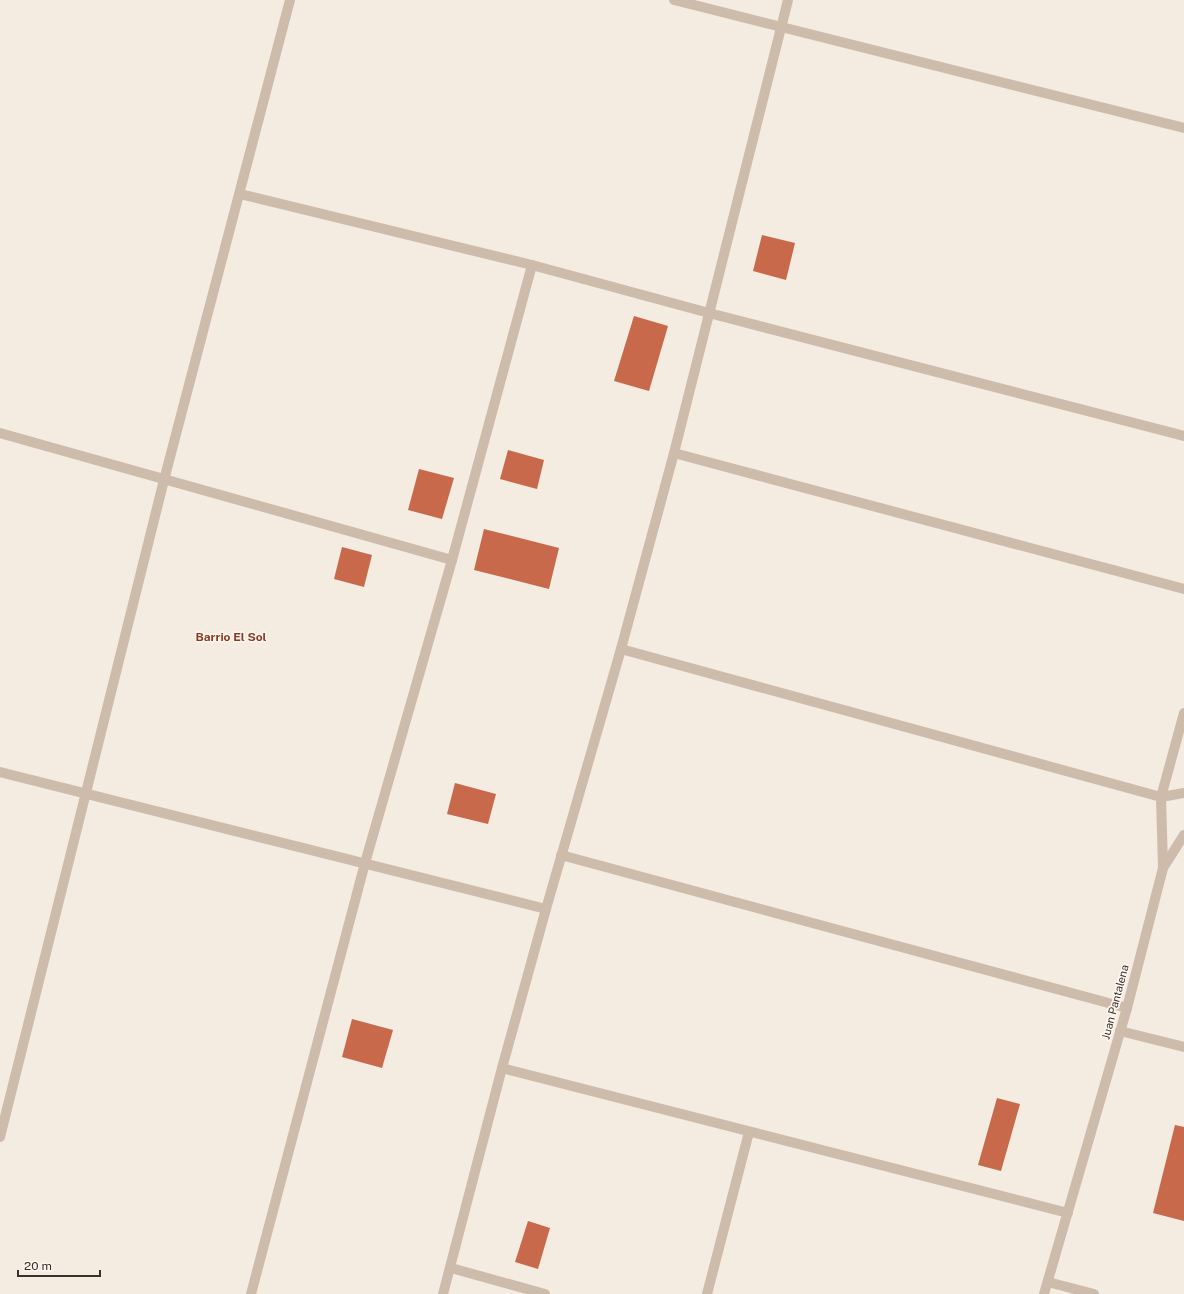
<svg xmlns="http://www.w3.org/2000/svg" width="1184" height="1294" viewBox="0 0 1184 1294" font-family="'Public Sans',sans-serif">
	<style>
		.building { fill: #c8694b }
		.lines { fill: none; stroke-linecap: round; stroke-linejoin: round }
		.street { stroke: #cdbbac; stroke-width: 10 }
		.labels { text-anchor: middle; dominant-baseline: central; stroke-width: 3.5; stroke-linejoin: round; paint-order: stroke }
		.street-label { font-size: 11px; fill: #3b302b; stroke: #fbf5ee }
		.neighbourhood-label { font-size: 12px; font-weight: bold; fill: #8c3b22; stroke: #fbf5ee }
	</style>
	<rect width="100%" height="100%" fill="#f4ebe1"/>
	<g class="building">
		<polygon points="762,235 795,243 786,280 753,271"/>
		<polygon points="634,316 668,326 649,391 614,381"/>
		<polygon points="508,450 544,460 537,489 500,479"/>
		<polygon points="419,469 454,478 442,519 408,510"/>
		<polygon points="484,529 559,548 549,589 474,570"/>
		<polygon points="342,547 372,555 364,587 334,579"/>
		<polygon points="455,783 496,794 488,824 447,814"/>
		<polygon points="352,1019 393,1030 382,1068 342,1057"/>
		<polygon points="997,1098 1020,1104 1001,1171 978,1165"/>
		<polygon points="1175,1125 1184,1127 1184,1221 1153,1213"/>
		<polygon points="528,1221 550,1228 538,1269 515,1262"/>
	</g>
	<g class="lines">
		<g class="street">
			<polyline points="674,0 1184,128"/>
			<polyline points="240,194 532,265 709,313 1184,436"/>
			<polyline points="0,433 452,560"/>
			<polyline points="674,453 1184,589"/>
			<polyline points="621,649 1161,797 1184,793"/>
			<polyline points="0,772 546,909"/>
			<polyline points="561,855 1127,1008"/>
			<polyline points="1163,868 1184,835"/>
			<polyline points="1120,1031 1184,1047"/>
			<polyline points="502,1068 1068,1213"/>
			<polyline points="0,1137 164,480 290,0"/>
			<polyline points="451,1268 545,1294"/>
			<polyline points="1048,1282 1094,1294"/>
			<polyline points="251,1294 365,863 452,560 532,265"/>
			<polyline points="443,1294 502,1068 546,909 621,649 674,453 788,0"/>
			<polyline points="707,1294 749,1132"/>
			<polyline points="1044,1294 1127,1008 1163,868 1161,797 1184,713"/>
		</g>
	</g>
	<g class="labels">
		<g class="street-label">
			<text transform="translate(1115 1002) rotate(-75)">Juan Pantalena</text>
		</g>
		<g class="neighbourhood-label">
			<text x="231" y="637">Barrio El Sol</text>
		</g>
	</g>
	<path d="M18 1270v6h82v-6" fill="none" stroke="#3b302b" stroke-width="2"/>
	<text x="24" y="1270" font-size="12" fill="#3b302b" stroke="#fbf5ee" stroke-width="3" paint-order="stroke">20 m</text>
</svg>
